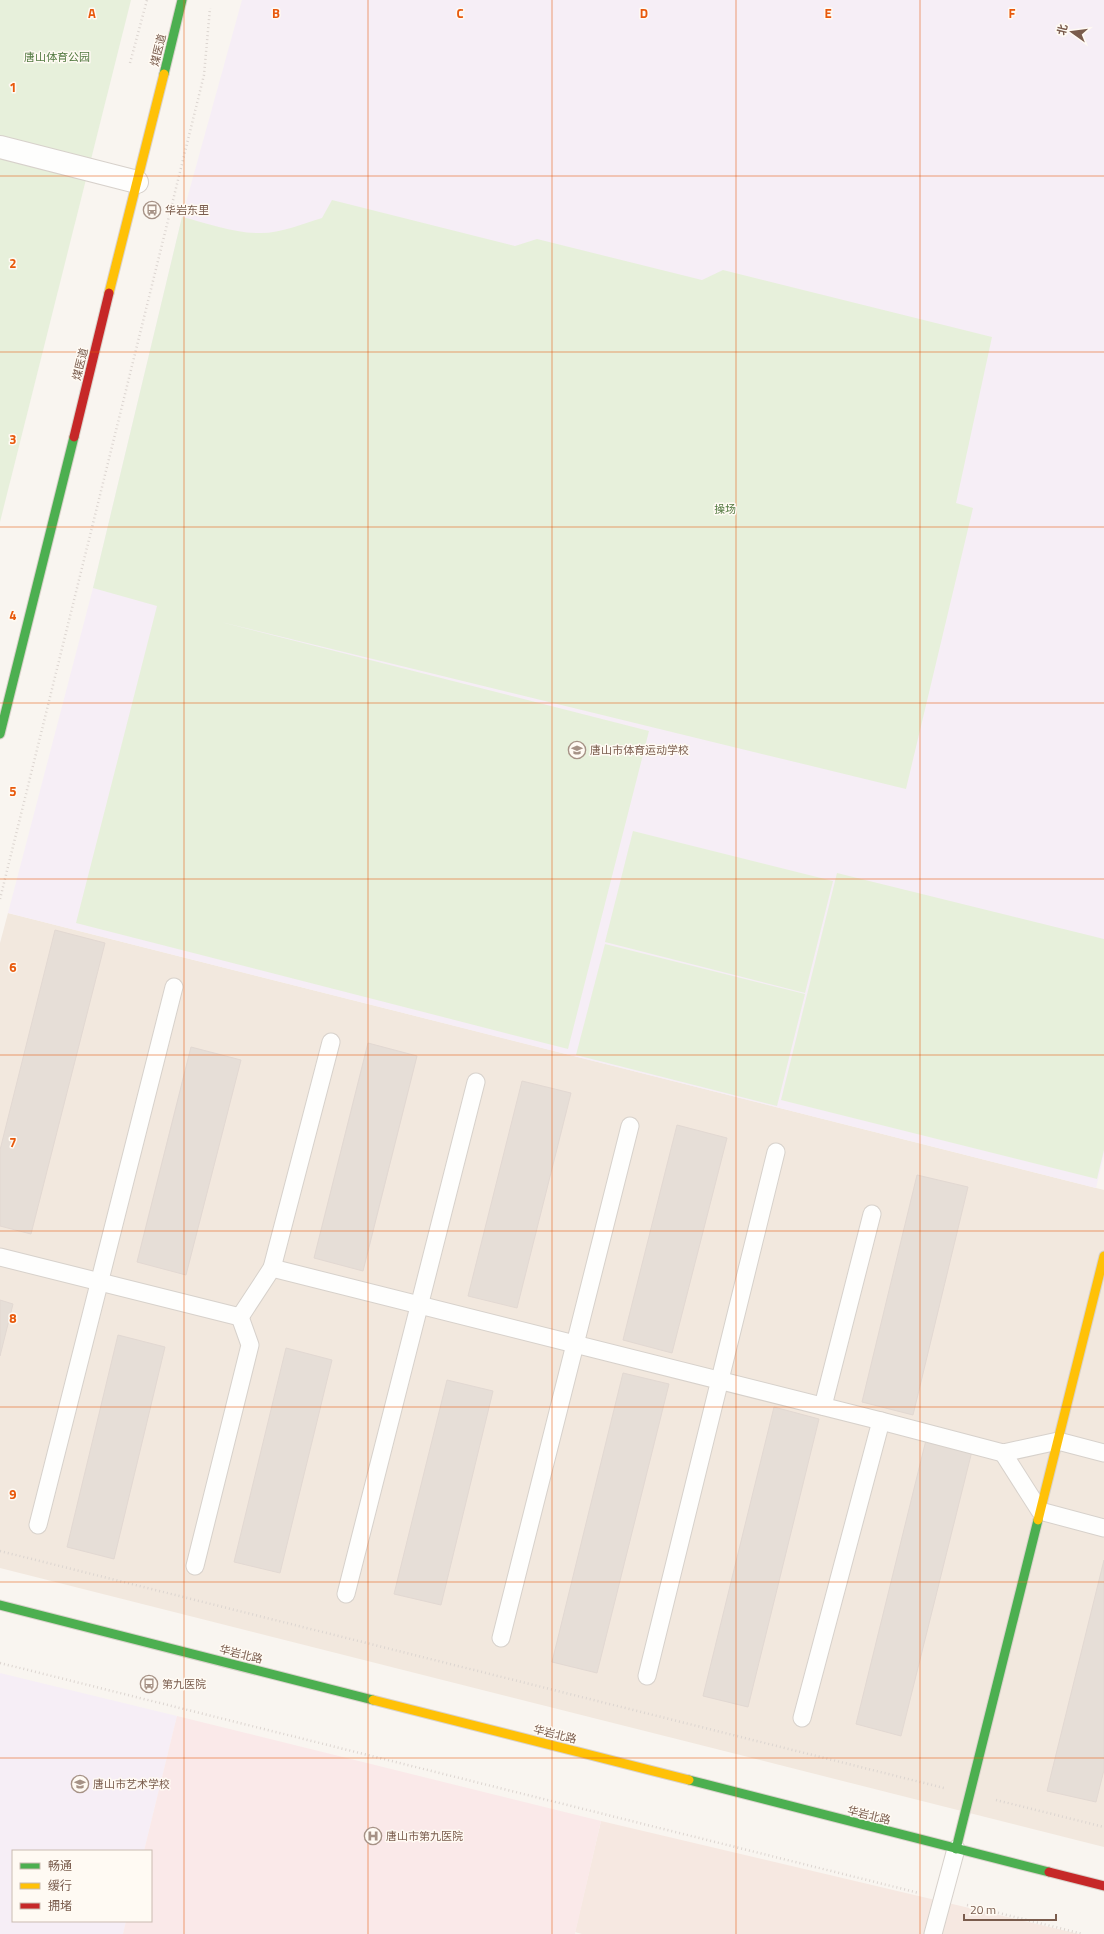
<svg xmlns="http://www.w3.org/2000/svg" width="1104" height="1934" viewBox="0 0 1104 1934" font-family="'Titillium Web','Noto Sans SC',sans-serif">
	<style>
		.residential { fill: #f2e8de }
		.commercial { fill: #f6e8e1 }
		.education { fill: #f6eef6 }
		.medical { fill: #fae9e9 }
		.green { fill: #e7f0db }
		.building { fill: #e6ded7; stroke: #e2d8d2 }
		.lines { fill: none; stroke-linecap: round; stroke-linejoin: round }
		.lane-casing { stroke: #d7d1cb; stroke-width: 19 }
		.street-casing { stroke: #d7d1cb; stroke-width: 24 }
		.fast-casing { stroke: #d9d2cb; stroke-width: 11 }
		.slow-casing { stroke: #d9d2cb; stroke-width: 11 }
		.jam-casing { stroke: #d9d2cb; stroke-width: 11 }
		.path { stroke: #dcd5d0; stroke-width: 2.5; stroke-dasharray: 1 3; stroke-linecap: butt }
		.lane { stroke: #fefefd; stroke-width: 17 }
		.street { stroke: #fefefd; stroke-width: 22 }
		.fast { stroke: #4caf50; stroke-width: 9 }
		.slow { stroke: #ffc107; stroke-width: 9 }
		.jam { stroke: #c62828; stroke-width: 9 }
		.grid { fill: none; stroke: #e8590c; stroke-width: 1; stroke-opacity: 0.55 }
		.labels { text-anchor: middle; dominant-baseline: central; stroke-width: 3; stroke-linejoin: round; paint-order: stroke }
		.street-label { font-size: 11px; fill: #7a5c4d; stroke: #fffaf3 }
		.park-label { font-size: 11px; fill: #537a41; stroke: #fffaf3 }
		.poi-label { font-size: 11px; fill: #7a5c4d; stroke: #fffaf3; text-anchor: start }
		.grid-label { font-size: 13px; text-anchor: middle; font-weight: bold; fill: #e8590c; stroke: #fffaf3; stroke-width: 3; stroke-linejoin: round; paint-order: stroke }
	</style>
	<rect width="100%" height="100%" fill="#f9f5f0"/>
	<polygon class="residential" points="8,913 1104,1190 1104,1847 0,1568 0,943"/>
	<polygon class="commercial" points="601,1821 1079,1934 582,1934 575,1932"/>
	<g class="education">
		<polygon points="242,0 1104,0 1104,1155 1096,1188 8,913 93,588 182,217"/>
		<polygon points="0,1673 177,1716 144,1851 13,1851 13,1921 126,1921 123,1934 0,1934"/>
	</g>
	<polygon class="medical" points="177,1716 601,1821 575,1934 123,1934 126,1921 151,1921 151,1851 144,1851"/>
	<g class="green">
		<polygon points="0,0 131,0 0,522"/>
		<path d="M 332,200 L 515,246 L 537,239 L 702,280 L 723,270 L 992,337 L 956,503 L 973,508 L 906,789 L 221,622 L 649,731 L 568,1049 L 76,923 L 157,606 L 93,588 L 182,217 C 207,223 233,233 258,233 C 279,234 302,224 322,218 Z"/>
		<polygon points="633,831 833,881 805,993 605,942"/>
		<polygon points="837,873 1104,939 1104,1150 1097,1179 781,1100"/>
		<polygon points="605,944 805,994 777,1106 576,1055"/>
	</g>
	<g class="building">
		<polygon points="55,930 105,943 31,1234 0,1226 0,1150"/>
		<polygon points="368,1043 417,1056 363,1271 314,1258"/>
		<polygon points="191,1047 241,1060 186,1275 137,1262"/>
		<polygon points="522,1081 571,1093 517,1308 468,1296"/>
		<polygon points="677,1125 727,1138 672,1353 623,1340"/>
		<polygon points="917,1175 968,1187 913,1415 862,1402"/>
		<polygon points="0,1300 13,1304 0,1356"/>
		<polygon points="118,1335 165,1347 114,1559 67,1547"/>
		<polygon points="286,1348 332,1360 280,1573 234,1562"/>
		<polygon points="623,1373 669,1384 597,1673 552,1662"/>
		<polygon points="447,1380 493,1391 441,1605 394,1594"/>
		<polygon points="774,1407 819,1419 748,1707 703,1696"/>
		<polygon points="927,1436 973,1447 901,1736 856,1724"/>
		<polygon points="1104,1560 1104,1770 1096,1802 1047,1791"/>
	</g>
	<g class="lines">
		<defs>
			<g id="lane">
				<polyline points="0,1257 240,1317 272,1268 881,1421 1003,1453 1058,1441 1104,1453"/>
				<polyline points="272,1268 331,1042"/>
				<polyline points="823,1406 872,1214"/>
				<polyline points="1003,1453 1040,1511 1104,1528"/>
				<polyline points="38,1525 174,987"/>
				<polyline points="195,1566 250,1345 240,1317"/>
				<polyline points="346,1594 476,1082"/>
				<polyline points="501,1638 630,1126"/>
				<polyline points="647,1676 776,1152"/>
				<polyline points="802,1718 881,1421"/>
				<polyline points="933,1934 956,1849"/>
			</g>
			<polyline id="street" points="0,147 137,182"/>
			<g id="fast">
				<polyline points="164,74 182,0"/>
				<polyline points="0,734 74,437"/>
				<polyline points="0,1605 373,1700"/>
				<polyline points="689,1780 1049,1872"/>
				<polyline points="956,1849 1038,1520"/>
			</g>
			<g id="slow">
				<polyline points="109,293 164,74"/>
				<polyline points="1038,1520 1104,1256"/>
				<polyline points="373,1700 689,1780"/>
			</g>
			<g id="jam">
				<polyline points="74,437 109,293"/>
				<polyline points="1049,1872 1104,1886"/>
			</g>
		</defs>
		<use href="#lane" class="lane-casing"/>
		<use href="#street" class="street-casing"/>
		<use href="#fast" class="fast-casing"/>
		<use href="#slow" class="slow-casing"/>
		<use href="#jam" class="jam-casing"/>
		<g class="path">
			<polyline points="130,63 147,0"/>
			<polyline points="0,899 204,75 210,8"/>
			<polyline points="0,1551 944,1788"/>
			<polyline points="0,1663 919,1893"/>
			<polyline points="996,1800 1104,1827"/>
			<polyline points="967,1905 1083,1934"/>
		</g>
		<use href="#lane" class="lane"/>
		<use href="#street" class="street"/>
		<use href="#fast" class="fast"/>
		<use href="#slow" class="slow"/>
		<use href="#jam" class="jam"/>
	</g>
	<path class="grid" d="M 184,0 L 184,1934M 368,0 L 368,1934M 552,0 L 552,1934M 736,0 L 736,1934M 920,0 L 920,1934M 0,176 L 1104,176M 0,352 L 1104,352M 0,527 L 1104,527M 0,703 L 1104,703M 0,879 L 1104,879M 0,1055 L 1104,1055M 0,1231 L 1104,1231M 0,1407 L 1104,1407M 0,1582 L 1104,1582M 0,1758 L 1104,1758"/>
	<defs>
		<symbol id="bus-ring" viewBox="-11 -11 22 22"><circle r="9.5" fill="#fffaf3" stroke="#a69286" stroke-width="1.5"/><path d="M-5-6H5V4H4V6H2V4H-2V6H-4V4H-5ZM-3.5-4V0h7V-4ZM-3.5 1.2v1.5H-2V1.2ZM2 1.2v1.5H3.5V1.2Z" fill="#a69286"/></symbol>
		<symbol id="university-ring" viewBox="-11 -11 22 22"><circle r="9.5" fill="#fffaf3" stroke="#a69286" stroke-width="1.5"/><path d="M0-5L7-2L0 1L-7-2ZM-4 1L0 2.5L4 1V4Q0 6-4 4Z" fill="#a69286"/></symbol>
		<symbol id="hospital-ring" viewBox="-11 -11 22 22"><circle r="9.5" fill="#fffaf3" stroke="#a69286" stroke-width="1.5"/><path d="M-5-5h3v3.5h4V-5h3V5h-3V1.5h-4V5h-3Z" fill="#a69286"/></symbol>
	</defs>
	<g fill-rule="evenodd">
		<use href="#bus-ring" x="142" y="200" width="20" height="20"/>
		<use href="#university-ring" x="567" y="740" width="20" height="20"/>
		<use href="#bus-ring" x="139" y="1674" width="20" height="20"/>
		<use href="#university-ring" x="70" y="1774" width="20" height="20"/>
		<use href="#hospital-ring" x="363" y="1826" width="20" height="20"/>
	</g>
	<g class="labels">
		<g class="street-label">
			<text transform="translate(158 50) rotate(-76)">煤医道</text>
			<text transform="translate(80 364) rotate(-76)">煤医道</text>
			<text transform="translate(241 1654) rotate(14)">华岩北路</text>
			<text transform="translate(555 1734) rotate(14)">华岩北路</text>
			<text transform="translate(869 1815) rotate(14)">华岩北路</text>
		</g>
		<g class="park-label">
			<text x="57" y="57">唐山体育公园</text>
			<text x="725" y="509">操场</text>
		</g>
		<g class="poi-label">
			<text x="165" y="210">华岩东里</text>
			<text x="590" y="750">唐山市体育运动学校</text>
			<text x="162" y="1684">第九医院</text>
			<text x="93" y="1784">唐山市艺术学校</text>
			<text x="386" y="1836">唐山市第九医院</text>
		</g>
	</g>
	<g class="grid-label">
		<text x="92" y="18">A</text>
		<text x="276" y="18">B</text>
		<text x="460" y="18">C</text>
		<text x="644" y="18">D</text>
		<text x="828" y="18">E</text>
		<text x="1012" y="18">F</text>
		<text x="13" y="92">1</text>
		<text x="13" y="268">2</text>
		<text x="13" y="444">3</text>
		<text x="13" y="620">4</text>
		<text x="13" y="796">5</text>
		<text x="13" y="972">6</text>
		<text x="13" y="1147">7</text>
		<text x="13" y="1323">8</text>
		<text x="13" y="1499">9</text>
	</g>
	<rect x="12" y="1850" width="140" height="72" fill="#fffaf3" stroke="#cabbb1"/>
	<rect x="20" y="1863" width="20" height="6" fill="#4caf50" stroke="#cabbb1"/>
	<text x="48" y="1870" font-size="12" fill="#7a5c4d">畅通</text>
	<rect x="20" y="1883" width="20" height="6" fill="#ffc107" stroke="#cabbb1"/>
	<text x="48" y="1890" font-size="12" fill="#7a5c4d">缓行</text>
	<rect x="20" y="1903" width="20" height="6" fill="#c62828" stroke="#cabbb1"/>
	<text x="48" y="1910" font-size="12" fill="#7a5c4d">拥堵</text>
	<g transform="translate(1072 32) rotate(284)" stroke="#fffaf3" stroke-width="3" paint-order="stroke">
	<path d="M0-3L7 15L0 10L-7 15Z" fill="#7a5c4d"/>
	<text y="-6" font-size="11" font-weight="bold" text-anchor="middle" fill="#7a5c4d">北</text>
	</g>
	<path d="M964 1914v6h92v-6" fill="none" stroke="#7a5c4d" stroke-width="2"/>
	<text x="970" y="1914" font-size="12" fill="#7a5c4d" stroke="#fffaf3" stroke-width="3" paint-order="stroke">20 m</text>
</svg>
